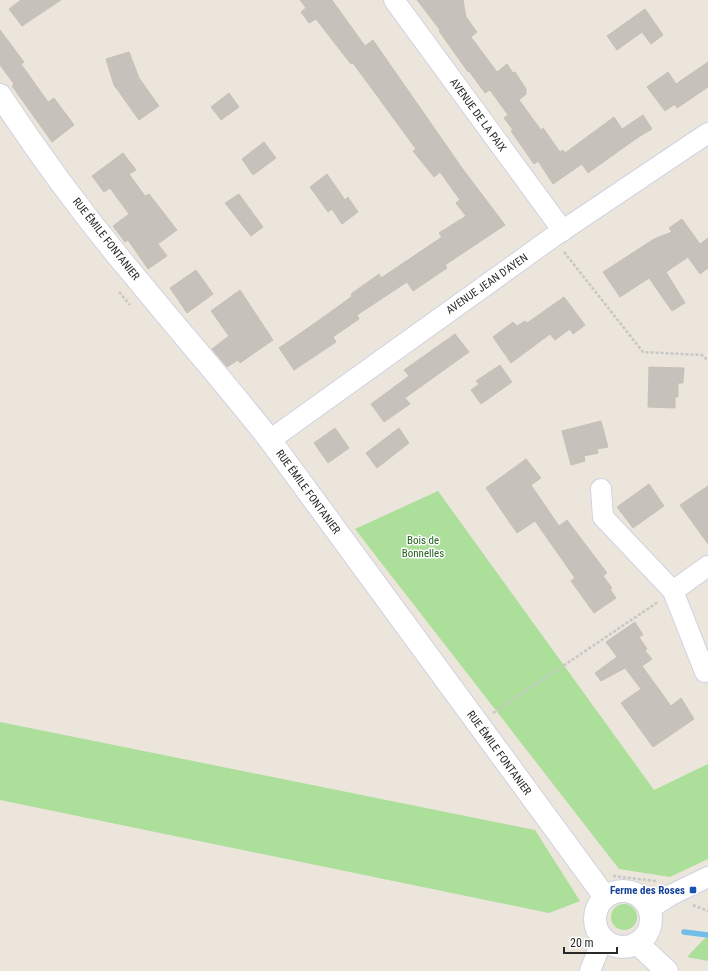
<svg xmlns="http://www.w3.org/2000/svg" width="708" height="971" viewBox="0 0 708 971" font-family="'Roboto Condensed',sans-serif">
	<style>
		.green { fill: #abdf9a }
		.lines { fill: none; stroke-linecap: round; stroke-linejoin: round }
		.stream { stroke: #72bee8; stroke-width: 5.5 }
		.building { fill: #c6c2bb; stroke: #c6c1b5 }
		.minor-casing { stroke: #d0d2e1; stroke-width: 22 }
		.tertiary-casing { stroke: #d0d2e1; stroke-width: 24 }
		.path { stroke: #c7c7c7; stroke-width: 2.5; stroke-dasharray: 3 2; stroke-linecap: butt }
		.minor { stroke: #fff; stroke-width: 20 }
		.tertiary { stroke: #fff; stroke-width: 22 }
		.transit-dot { fill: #1a4fb4; stroke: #fff; stroke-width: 1.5 }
		.labels { text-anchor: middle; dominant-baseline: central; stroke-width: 3; stroke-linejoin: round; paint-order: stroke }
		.street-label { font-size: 11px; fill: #292929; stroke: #fff }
		.park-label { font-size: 11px; fill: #25621d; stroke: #fff }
		.transit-label { font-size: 11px; font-weight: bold; fill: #164399; stroke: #fff; text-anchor: end }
	</style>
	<rect width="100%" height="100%" fill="#ebe5db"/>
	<g class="green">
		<polygon points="438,491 654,790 708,764 708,859 670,877 619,869 355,529"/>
		<polygon points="0,722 535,830 580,901 549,913 0,800"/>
		<circle cx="624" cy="917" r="13"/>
		<polygon points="708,935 708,961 687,957"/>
	</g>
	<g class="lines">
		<polyline class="stream" points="684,932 708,935"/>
	</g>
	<g class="building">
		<polygon points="21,0 61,0 22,26 9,9"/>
		<polygon points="300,0 332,0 365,46 373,40 462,168 505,225 445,265 447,268 413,291 407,282 357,315 359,319 333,337 336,342 294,370 279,348 325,316 347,300 352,296 351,294 379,274 381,278 442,237 439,233 466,216 456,203 460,200 440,172 434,177 413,151 416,149 353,63 351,64 347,59 316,19 309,23 301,12 306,8"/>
		<polygon points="417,0 463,0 466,17 477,32 471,37 497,72 507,64 513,73 515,72 526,89 526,94 519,100 541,130 543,128 560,152 563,150 565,153 614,117 622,129 643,115 652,129 637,138 588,173 582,164 553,184 538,161 534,164 511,131 513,130 504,118 508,115 490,90 485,93 469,71 468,72 439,31 440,30"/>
		<polygon points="645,9 663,35 651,44 642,32 617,50 607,36"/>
		<polygon points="0,30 24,62 21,64 48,102 54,98 74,125 52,142 12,86 14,84 0,65"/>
		<polygon points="129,52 139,78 159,106 139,120 114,85 106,59"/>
		<polygon points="708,62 708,87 677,108 675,104 665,111 647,87 668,72 676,84"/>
		<polygon points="229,93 239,107 221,120 211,107"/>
		<polygon points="264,142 276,158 253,175 242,159"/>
		<polygon points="123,153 136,170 129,174 145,196 149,194 177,230 158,244 167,256 148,269 128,240 125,242 113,226 129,214 110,188 104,192 92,176"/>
		<polygon points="327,174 345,200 348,197 358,212 342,224 332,209 328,212 310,187"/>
		<polygon points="239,194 263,227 251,236 225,203"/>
		<polygon points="682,219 700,244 708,238 708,268 700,274 688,257 666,272 685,303 672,311 649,278 620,297 603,272 654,239 672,232 669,228"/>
		<polygon points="196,270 213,294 187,313 170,288"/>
		<polygon points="240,290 273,340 240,363 238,360 227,367 212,349 229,336 211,311"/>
		<polygon points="564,297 585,325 573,334 570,329 555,340 550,334 511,363 493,337 513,322 517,326 525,321 527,323"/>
		<polygon points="455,334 469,352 405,398 410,404 384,422 371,404 409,376 404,370"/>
		<polygon points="500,365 512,382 481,404 471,390 479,384 476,381"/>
		<polygon points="649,367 684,368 683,383 678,383 678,397 675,397 675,408 648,407"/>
		<polygon points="601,421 608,447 597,449 598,453 584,456 585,461 571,465 562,431"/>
		<polygon points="335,428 349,448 328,463 314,443"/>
		<polygon points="399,428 409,443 377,468 366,453"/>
		<polygon points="526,459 541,478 531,485 559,526 567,520 607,573 603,576 612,588 610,589 616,598 594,613 571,581 575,578 535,521 517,533 486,488"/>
		<polygon points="649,484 664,506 633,528 617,507"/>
		<polygon points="708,486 708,544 680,505"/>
		<polygon points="635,622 643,635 639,637 647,649 645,651 652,659 642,666 671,706 681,698 694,719 653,747 621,703 641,689 625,668 601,681 595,673 617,657 606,642"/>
	</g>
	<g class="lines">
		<defs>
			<g id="minor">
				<polyline points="394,0 563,231"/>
				<polyline points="270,440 553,237 708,133"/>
				<polyline points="601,489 603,517 673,591 705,672"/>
				<polyline points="673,591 708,566"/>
				<polyline points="649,909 671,895 708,877"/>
				<polyline points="590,971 603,938"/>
			</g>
			<g id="tertiary">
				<path d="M 0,95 C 42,159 88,221 137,279 C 181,333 227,385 270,440 L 605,897"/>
				<circle cx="623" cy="919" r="28"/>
				<polyline points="637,943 667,971"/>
			</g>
		</defs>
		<use href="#minor" class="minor-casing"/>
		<use href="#tertiary" class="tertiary-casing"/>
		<g class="path">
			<polyline points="564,252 643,352 702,355 708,361"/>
			<polyline points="119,292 130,305"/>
			<polyline points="493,713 658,602"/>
			<polyline points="613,876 656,881"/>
			<polyline points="693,905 708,911"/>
		</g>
		<use href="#minor" class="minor"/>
		<use href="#tertiary" class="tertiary"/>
	</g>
	<rect class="transit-dot" x="689" y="886" width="8" height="8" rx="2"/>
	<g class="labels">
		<g class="street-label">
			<text transform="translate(478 115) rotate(54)">AVENUE DE LA PAIX</text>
			<text transform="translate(106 239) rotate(52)">RUE ÉMILE FONTANIER</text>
			<text transform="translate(487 284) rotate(-35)">AVENUE JEAN D'AYEN</text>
			<text transform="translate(308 492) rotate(54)">RUE ÉMILE FONTANIER</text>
			<text transform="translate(499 753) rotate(54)">RUE ÉMILE FONTANIER</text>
		</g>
		<g class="park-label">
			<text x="423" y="540">Bois de<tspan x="423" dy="13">Bonnelles</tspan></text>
		</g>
		<g class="transit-label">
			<text x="685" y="890">Ferme des Roses</text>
		</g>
	</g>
	<path d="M564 947v6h53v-6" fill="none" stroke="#292929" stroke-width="2"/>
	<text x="570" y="947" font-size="12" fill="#292929" stroke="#ffffff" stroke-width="3" paint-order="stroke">20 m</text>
</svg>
